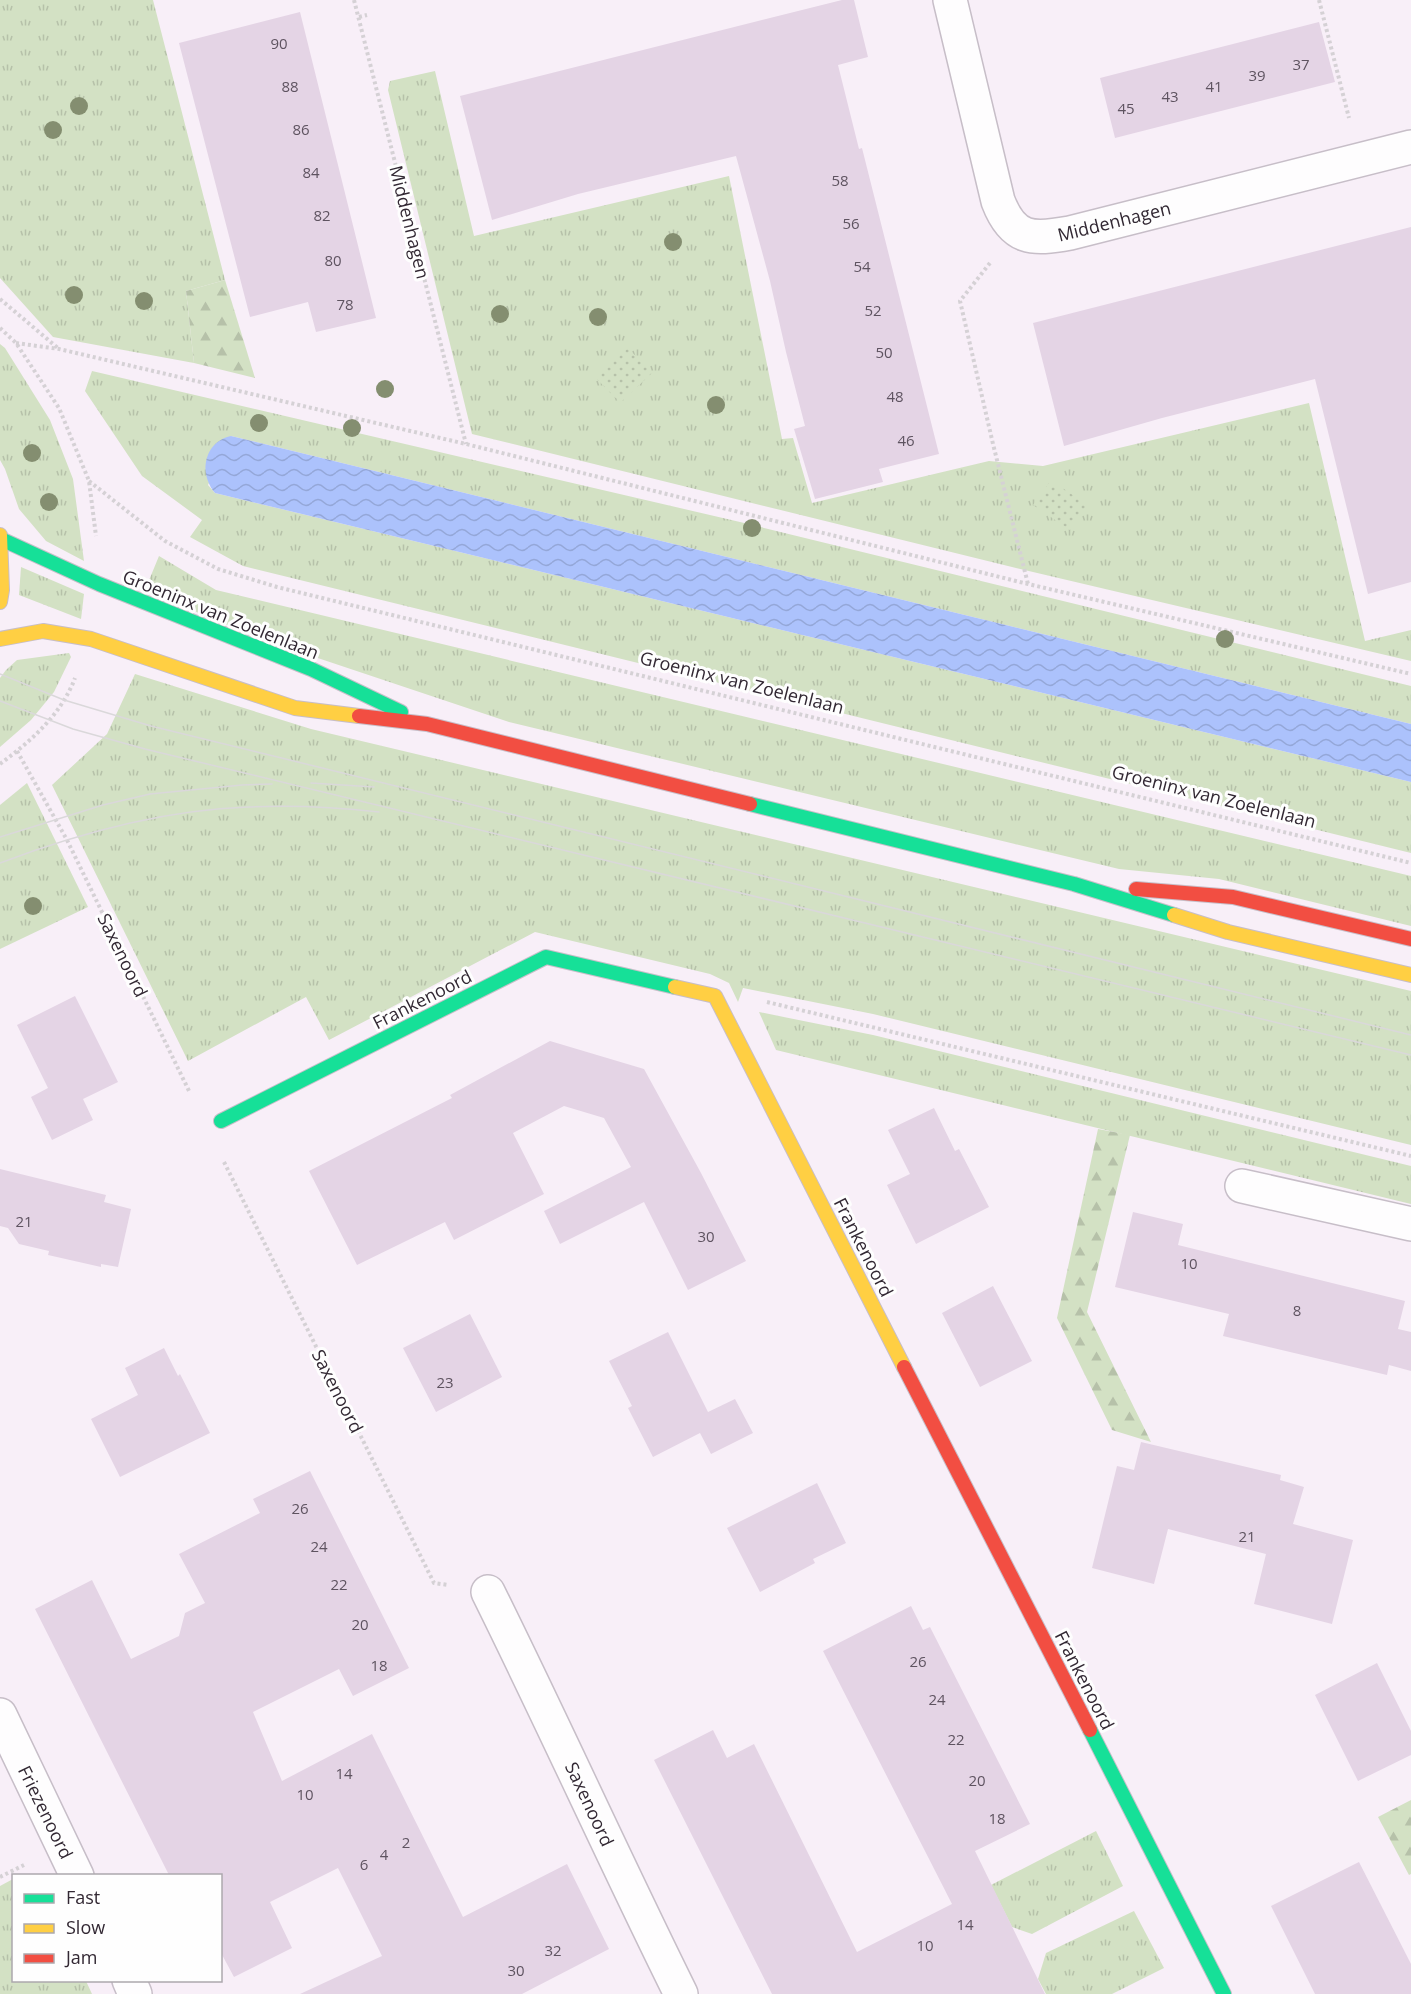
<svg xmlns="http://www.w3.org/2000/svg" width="1411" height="1994" viewBox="0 0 1411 1994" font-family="'Open Sans',sans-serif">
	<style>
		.grass { fill: url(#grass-tufts) }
		.forest { fill: url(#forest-firs) }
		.park { fill: url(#park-dots) }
		.water { fill: url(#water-waves) }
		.building { fill: #e4d4e5 }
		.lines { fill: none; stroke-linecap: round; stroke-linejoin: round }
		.street-casing { stroke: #c7bec8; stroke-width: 36 }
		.fast-casing { stroke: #c7bec8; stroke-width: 16 }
		.slow-casing { stroke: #c7bec8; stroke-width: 16 }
		.jam-casing { stroke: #c7bec8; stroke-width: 16 }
		.path { stroke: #d5d1d5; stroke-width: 4; stroke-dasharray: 3 3; stroke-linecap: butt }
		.street { stroke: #fefdfe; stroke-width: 33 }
		.fast { stroke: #16e098; stroke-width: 14 }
		.slow { stroke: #ffcf43; stroke-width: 14 }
		.jam { stroke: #f24e42; stroke-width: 14 }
		.tram { stroke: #dad8da; stroke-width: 1.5 }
		.tree { fill: #848e70 }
		.labels { text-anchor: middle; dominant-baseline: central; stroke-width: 6; stroke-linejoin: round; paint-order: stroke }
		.number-label { font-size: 15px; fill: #5e5360 }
		.street-label { font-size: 18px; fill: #322833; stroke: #fefefe }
	</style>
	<defs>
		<pattern id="grass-tufts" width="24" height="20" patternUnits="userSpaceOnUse" patternTransform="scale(1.5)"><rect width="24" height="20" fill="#d3e1c4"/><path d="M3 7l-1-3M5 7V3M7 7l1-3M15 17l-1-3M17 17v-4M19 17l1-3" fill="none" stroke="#b6c1a9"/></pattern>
		<pattern id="forest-firs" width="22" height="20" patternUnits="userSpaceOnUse" patternTransform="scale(1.5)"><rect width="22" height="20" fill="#d3e1c4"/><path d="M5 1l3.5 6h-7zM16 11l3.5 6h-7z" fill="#b6c1a9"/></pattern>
		<pattern id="park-dots" width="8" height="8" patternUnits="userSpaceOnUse" patternTransform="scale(1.5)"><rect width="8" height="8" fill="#d3e1c4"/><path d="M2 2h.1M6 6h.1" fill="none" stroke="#b6c1a9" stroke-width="1.8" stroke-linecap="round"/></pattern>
		<pattern id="water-waves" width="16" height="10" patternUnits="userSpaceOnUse" patternTransform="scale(1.5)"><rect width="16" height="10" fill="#acc2fc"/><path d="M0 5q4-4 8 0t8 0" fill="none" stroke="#94a7d8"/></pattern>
	</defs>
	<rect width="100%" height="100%" fill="#f8eff8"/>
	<g class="grass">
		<polygon points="0,0 153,0 225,280 186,291 194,363 53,337 0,278"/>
		<polygon points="435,71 474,236 729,176 782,439 793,438 812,503 989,461 1043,466 1309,403 1365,641 1411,630 1411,661 1012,567 472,434 388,90 390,81"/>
		<polygon points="0,344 5,348 50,420 73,479 84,561 46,541 19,509 5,469 0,460"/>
		<polygon points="92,371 740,522 1411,686 1411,724 231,436 208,485 215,493 1411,782 1411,853 243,566 190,537 202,520 142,476 85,391"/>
		<polygon points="159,556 216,590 1411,876 1411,926 1219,879 1119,869 509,722 258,638 145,590"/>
		<polygon points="21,567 84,594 81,619 19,595"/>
		<polygon points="69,653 71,657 54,692 31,720 0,747 0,678 6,670 17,660"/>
		<polygon points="135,674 311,729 1411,991 1411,1145 873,1014 743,988 738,1002 729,983 710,974 535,932 329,1040 306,997 188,1061 52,785 107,734"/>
		<polygon points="27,783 88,907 0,949 0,805"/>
		<polygon points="759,1012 873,1035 1411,1166 1411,1204 776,1050"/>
		<polygon points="1096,1831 1123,1886 1032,1934 1012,1927 991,1885"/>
		<polygon points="13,1879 14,1980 86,1981 92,1994 0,1994 0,1886"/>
		<polygon points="1134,1911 1164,1968 1112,1994 1046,1994 1038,1979 1046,1953"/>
	</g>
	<g class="forest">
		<polygon points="225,280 255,378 194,363 186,291"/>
		<polygon points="1098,1129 1130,1135 1087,1312 1151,1442 1112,1430 1057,1318"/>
		<polygon points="1411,1800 1411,1874 1409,1875 1378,1817"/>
	</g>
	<g class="park">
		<polygon points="628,348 652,373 620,403 596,378"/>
		<polygon points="1051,480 1087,505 1070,530 1033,505"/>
	</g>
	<path class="water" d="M 231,436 L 1411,724 L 1411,782 L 215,493 C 198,473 204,442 231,436 Z"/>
	<g class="building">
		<polygon points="842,0 854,0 868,57 838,65 859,149 862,148 939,454 879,469 883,482 815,499 794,429 805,426 786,352 770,281 736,156 578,194 492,220 460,96"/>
		<polygon points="300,12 376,318 316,332 308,302 250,317 179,43"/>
		<polygon points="1319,22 1335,82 1115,138 1100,78"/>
		<polygon points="1411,227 1411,582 1368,594 1315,379 1162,418 1064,446 1033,323"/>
		<polygon points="75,996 118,1082 83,1099 93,1120 52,1140 31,1097 48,1088 17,1025"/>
		<polygon points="550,1041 644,1069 701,1173 746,1261 688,1290 644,1202 560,1244 544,1211 631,1167 604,1118 564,1106 513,1133 544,1194 454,1240 445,1222 357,1265 309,1171 452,1098 450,1095"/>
		<polygon points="934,1108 955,1151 959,1149 989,1207 916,1244 887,1185 910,1174 888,1130"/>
		<polygon points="0,1169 106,1195 104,1202 131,1209 118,1267 101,1264 101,1267 48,1255 49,1251 19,1244 8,1228 0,1226"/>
		<polygon points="1133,1212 1183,1224 1178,1245 1405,1301 1398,1329 1411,1332 1411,1371 1389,1365 1387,1375 1223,1336 1229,1314 1115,1287"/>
		<polygon points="993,1286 1032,1361 980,1387 942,1313"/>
		<polygon points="470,1314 502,1377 436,1412 403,1348"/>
		<polygon points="668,1332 708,1412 735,1399 753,1433 711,1454 700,1433 653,1457 628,1408 632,1406 609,1361"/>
		<polygon points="164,1348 178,1376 180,1374 210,1433 120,1477 91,1419 138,1395 125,1368"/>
		<polygon points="1141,1442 1281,1475 1280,1480 1304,1487 1293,1524 1353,1540 1332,1624 1254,1604 1266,1554 1168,1529 1154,1584 1092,1568 1117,1466 1134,1470"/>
		<polygon points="310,1471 409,1668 353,1696 339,1669 253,1712 282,1781 372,1734 463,1917 567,1864 609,1949 522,1994 300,1994 382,1956 338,1868 270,1902 292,1948 234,1977 220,1951 220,1875 169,1875 35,1609 92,1580 131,1659 179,1636 185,1613 205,1603 179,1554 260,1513 253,1499"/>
		<polygon points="817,1483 846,1543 813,1559 815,1563 760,1592 727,1528"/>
		<polygon points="911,1606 923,1630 930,1627 1030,1824 975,1851 1045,1994 772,1994 654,1760 713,1730 727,1758 754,1744 857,1952 952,1904 823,1651"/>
		<polygon points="1377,1663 1411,1731 1411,1755 1358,1781 1315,1695"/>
		<polygon points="1359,1862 1411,1964 1411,1994 1315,1994 1271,1906"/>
	</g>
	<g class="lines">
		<defs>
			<g id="street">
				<path d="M 950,0 L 998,201 C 1013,240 1032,240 1070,233 L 1411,147"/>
				<polyline points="1242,1186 1411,1224"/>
				<path d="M 488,1592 C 554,1725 615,1861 681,1994"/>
				<polyline points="0,1715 77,1876"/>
				<polyline points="129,1980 135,1994"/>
			</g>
			<g id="fast">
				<polyline points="1,539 99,584 311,669 401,712"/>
				<polyline points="750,804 1074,884 1174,915"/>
				<polyline points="221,1121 546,957 675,987"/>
				<polyline points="1090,1730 1224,1994"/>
			</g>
			<g id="slow">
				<polyline points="0,535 2,590 0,602"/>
				<polyline points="0,639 43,631 91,639 295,708 359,716"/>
				<polyline points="1174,915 1228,932 1411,975"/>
				<polyline points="675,987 715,996 904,1367"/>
			</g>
			<g id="jam">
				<polyline points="359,716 427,724 750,804"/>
				<polyline points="1136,889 1233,897 1411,939"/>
				<polyline points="904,1367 1090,1730"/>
			</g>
		</defs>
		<use href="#street" class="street-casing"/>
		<use href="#fast" class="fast-casing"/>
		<use href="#slow" class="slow-casing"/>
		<use href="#jam" class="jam-casing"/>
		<g class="path">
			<polyline points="354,0 466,444"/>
			<polyline points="1319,0 1349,118"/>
			<polyline points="359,17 367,15"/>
			<polyline points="990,263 960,301 993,444 1028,584"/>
			<polyline points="0,299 59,349"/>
			<polyline points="0,328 16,343 59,408 89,481 96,536"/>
			<polyline points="16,343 59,349 466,444 1028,584 1411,674"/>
			<polyline points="89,481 165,541 218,569 277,587 1411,863"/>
			<polyline points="17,751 67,840 190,1093"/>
			<path d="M 0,764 C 31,741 61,715 75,678"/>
			<polyline points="767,1002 1411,1156"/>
			<polyline points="224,1162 434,1583 448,1585"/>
			<polyline points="0,1877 24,1865"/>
		</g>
		<use href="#street" class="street"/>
		<use href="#fast" class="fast"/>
		<use href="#slow" class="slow"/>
		<use href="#jam" class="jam"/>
		<g class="tram">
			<polyline points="0,674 64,700 151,726 1411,1035"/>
			<polyline points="0,701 73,729 145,749 1411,1055"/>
			<polyline points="311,783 374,787"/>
			<polyline points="0,837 103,805 150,794 242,785 272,784"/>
			<path d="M 0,863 C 79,833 163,810 248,807 C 292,805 335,807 379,812"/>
		</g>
	</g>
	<g class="tree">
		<circle cx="79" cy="106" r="9"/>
		<circle cx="53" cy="130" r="9"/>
		<circle cx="673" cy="242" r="9"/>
		<circle cx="74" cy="295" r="9"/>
		<circle cx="144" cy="301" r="9"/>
		<circle cx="500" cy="314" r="9"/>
		<circle cx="598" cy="317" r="9"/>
		<circle cx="385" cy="389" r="9"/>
		<circle cx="716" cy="405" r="9"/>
		<circle cx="259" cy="423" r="9"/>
		<circle cx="352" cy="428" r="9"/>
		<circle cx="32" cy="453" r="9"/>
		<circle cx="49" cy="502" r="9"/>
		<circle cx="752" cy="528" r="9"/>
		<circle cx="1225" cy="639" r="9"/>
		<circle cx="33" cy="906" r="9"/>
	</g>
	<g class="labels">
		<g class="number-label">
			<text x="279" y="43">90</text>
			<text x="1301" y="64">37</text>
			<text x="1257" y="75">39</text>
			<text x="290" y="86">88</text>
			<text x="1214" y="86">41</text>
			<text x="1170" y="96">43</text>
			<text x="1126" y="108">45</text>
			<text x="301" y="129">86</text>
			<text x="311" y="172">84</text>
			<text x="840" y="180">58</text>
			<text x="322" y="215">82</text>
			<text x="851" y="223">56</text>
			<text x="333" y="260">80</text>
			<text x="862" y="266">54</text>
			<text x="345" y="304">78</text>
			<text x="873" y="310">52</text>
			<text x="884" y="352">50</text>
			<text x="895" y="396">48</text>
			<text x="906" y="440">46</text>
			<text x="24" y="1221">21</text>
			<text x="706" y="1236">30</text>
			<text x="1189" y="1263">10</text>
			<text x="1297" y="1310">8</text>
			<text x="445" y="1382">23</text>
			<text x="300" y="1508">26</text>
			<text x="1247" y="1536">21</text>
			<text x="319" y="1546">24</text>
			<text x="339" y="1584">22</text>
			<text x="360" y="1624">20</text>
			<text x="918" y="1661">26</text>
			<text x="379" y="1665">18</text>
			<text x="937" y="1699">24</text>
			<text x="956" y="1739">22</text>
			<text x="344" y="1773">14</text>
			<text x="977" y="1780">20</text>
			<text x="305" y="1794">10</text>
			<text x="997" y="1818">18</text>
			<text x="406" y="1842">2</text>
			<text x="384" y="1854">4</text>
			<text x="364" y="1864">6</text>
			<text x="965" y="1924">14</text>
			<text x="925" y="1945">10</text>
			<text x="553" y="1950">32</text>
			<text x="516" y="1970">30</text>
		</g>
		<g class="street-label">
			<text transform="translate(1114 221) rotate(-14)">Middenhagen</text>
			<text transform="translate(410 222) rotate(76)">Middenhagen</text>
			<text transform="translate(221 614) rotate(22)">Groeninx van Zoelenlaan</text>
			<text transform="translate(742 682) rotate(14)">Groeninx van Zoelenlaan</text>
			<text transform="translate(1214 796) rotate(14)">Groeninx van Zoelenlaan</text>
			<text transform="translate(123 955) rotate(64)">Saxenoord</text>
			<text transform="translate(422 999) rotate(-27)">Frankenoord</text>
			<text transform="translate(864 1247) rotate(63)">Frankenoord</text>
			<text transform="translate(338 1391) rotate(63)">Saxenoord</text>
			<text transform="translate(1085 1680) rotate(63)">Frankenoord</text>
			<text transform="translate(590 1804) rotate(65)">Saxenoord</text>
			<text transform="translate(46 1812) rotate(64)">Friezenoord</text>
		</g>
	</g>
	<rect x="12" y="1874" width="210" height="108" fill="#fefefe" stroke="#aca8ad" stroke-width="1.5"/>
	<rect x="24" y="1894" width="30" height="9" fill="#16e098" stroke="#aca8ad" stroke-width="1.5"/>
	<text x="66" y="1904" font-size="18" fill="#322833">Fast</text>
	<rect x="24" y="1924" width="30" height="9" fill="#ffcf43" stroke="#aca8ad" stroke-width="1.5"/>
	<text x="66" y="1934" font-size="18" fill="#322833">Slow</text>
	<rect x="24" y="1954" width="30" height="9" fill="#f24e42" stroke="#aca8ad" stroke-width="1.5"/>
	<text x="66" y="1964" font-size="18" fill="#322833">Jam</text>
</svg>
